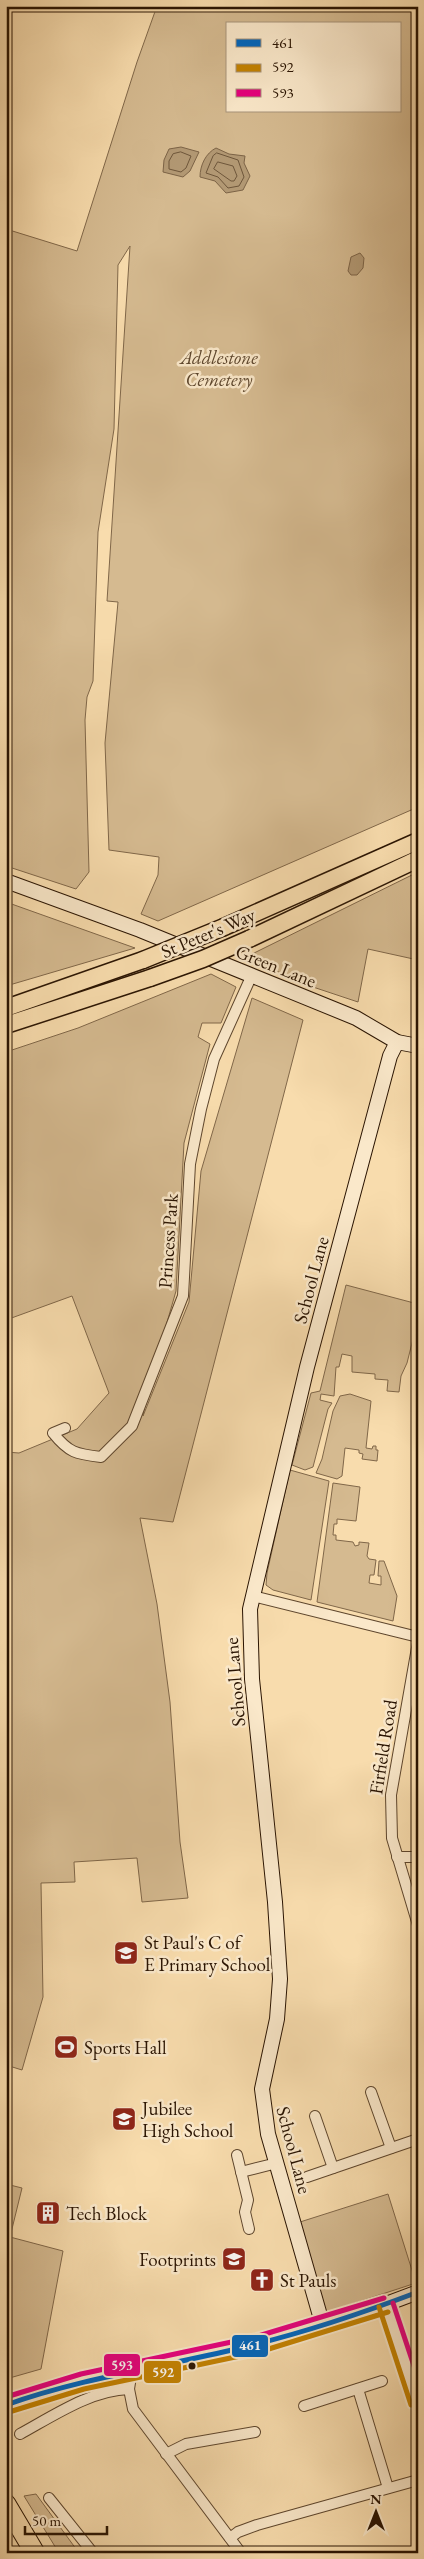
<svg xmlns="http://www.w3.org/2000/svg" width="424" height="2559" viewBox="0 0 424 2559" font-family="'EB Garamond',serif">
	<style>
		.green { fill: #d5ba90; stroke: #806749; fill-rule: evenodd }
		.water { fill: #b29873; stroke: #7c6346 }
		.lines { fill: none; stroke-linecap: round; stroke-linejoin: round }
		.shore { stroke: #6e563a; stroke-width: 1 }
		.street-casing { stroke: #5e462d; stroke-width: 12 }
		.secondary-casing { stroke: #2a1402; stroke-width: 16 }
		.primary-casing { stroke: #2a1402; stroke-width: 19 }
		.highway-casing { stroke: #2a1402; stroke-width: 21 }
		.street { stroke: #fae8ca; stroke-width: 10 }
		.secondary { stroke: #fae8ca; stroke-width: 14 }
		.primary { stroke: #f8dcad; stroke-width: 16 }
		.highway { stroke: #f8dcad; stroke-width: 19 }
		.primary-bridge-casing { stroke: #2a1402; stroke-width: 19; stroke-linecap: butt }
		.primary-bridge { stroke: #f8dcad; stroke-width: 16 }
		.bus-1-casing { stroke: #fae8ca; stroke-width: 9 }
		.bus-2-casing { stroke: #fae8ca; stroke-width: 9 }
		.bus-3-casing { stroke: #fae8ca; stroke-width: 9 }
		.bus-1 { stroke: #0065bd; stroke-width: 5 }
		.bus-2 { stroke: #c48200; stroke-width: 5 }
		.bus-3 { stroke: #e5007d; stroke-width: 5 }
		.bus-dot { fill: #2a1402; stroke: #fae8ca; stroke-width: 2 }
		.labels { text-anchor: middle; dominant-baseline: central; stroke-width: 5; stroke-linejoin: round; paint-order: stroke }
		.park-label { font-size: 19px; font-style: italic; fill: #5d462d; stroke: #fae8ca }
		.street-label { font-size: 19px; fill: #2a1402; stroke: #fae8ca }
		.poi-label { font-size: 19px; fill: #2a1402; stroke: #fae8ca; text-anchor: start }
		.line-badge { stroke: #fae8ca; stroke-width: 2 }
		.badge-label { font-size: 14px; text-anchor: middle; font-weight: bold; fill: #fff }
	</style>
	<rect width="100%" height="100%" fill="#f8dcad"/>
	<filter id="stains"><feTurbulence type="fractalNoise" baseFrequency=".004" numOctaves="4"/><feColorMatrix values="0 0 0 0 .2 0 0 0 0 .09 0 0 0 0 .02 0 0 0 .5 -.17"/></filter>
	<radialGradient id="worn" r=".72"><stop offset=".6" stop-color="#630" stop-opacity="0"/><stop offset="1" stop-color="#630" stop-opacity=".3"/></radialGradient>
	<g class="green">
		<path d="M 157,6 L 418,6 L 418,807 L 158,921 L 141,914 L 158,875 L 159,857 L 109,850 L 105,743 L 118,602 L 107,601 L 130,246 L 118,265 L 114,429 L 98,532 L 93,681 L 87,697 L 85,720 L 89,872 L 76,889 L 6,866 L 6,229 L 77,251 L 137,62 ZM 228,24 L 400,24 L 400,111 L 228,111 Z"/>
		<polygon points="418,872 418,960 368,949 358,1002 307,985 246,957"/>
		<polygon points="6,902 135,948 6,986"/>
		<polygon points="211,974 236,987 221,1023 202,1023 198,1037 210,1044 184,1143 176,1291 149,1385 143,1416 189,1302 201,1171 252,998 303,1020 173,1522 140,1518 157,1604 170,1702 180,1842 188,1898 142,1902 137,1858 74,1862 75,1882 41,1883 43,1997 22,2070 6,2065 6,1452 19,1453 77,1429 109,1393 72,1296 6,1320 6,1052 78,1028"/>
		<polygon points="346,1285 414,1303 413,1310 418,1312 418,1319 407,1363 401,1376 399,1392 387,1391 388,1380 375,1379 375,1374 352,1372 352,1356 342,1354 339,1367 336,1367 334,1396 321,1394 320,1400 332,1403 328,1409 313,1467 305,1470 292,1465 311,1393 320,1391"/>
		<polygon points="350,1394 371,1401 366,1448 372,1449 373,1446 376,1446 376,1450 378,1450 377,1461 362,1459 363,1454 359,1453 359,1450 345,1448 342,1476 337,1479 316,1473 322,1459 333,1411 340,1396"/>
		<polygon points="290,1470 329,1481 311,1600 273,1590 266,1585 267,1573"/>
		<polygon points="333,1483 360,1487 356,1521 337,1519 337,1524 334,1524 333,1535 336,1535 336,1540 353,1542 355,1546 359,1545 359,1542 369,1543 367,1556 369,1559 376,1560 374,1575 370,1575 369,1583 381,1585 381,1576 378,1576 379,1561 384,1561 397,1596 393,1621 317,1602"/>
		<polygon points="6,2184 22,2188 10,2237 63,2251 41,2369 6,2379"/>
		<polygon points="388,2194 416,2283 324,2313 300,2222"/>
		<polygon points="36,2494 79,2553 59,2553 24,2496"/>
	</g>
	<g class="water">
		<polygon points="181,147 199,152 190,171 183,177 163,172 164,160 169,149"/>
		<path d="M 216,148 L 229,154 L 245,156 L 244,163 L 250,176 L 243,190 L 226,193 L 215,181 L 200,177 C 200,165 206,153 216,148 Z"/>
		<polygon points="360,253 364,258 363,268 357,275 351,275 348,271 351,257"/>
	</g>
	<g class="lines">
		<g class="shore">
			<polygon points="181,152 191,156 186,168 181,172 169,169 169,161 173,154"/>
			<polygon points="217,153 238,160 244,177 239,186 228,188 218,177 206,173 213,156"/>
			<polygon points="218,162 233,166 237,176 234,181 231,181 214,169"/>
		</g>
		<defs>
			<g id="street">
				<path d="M 65,1428 L 53,1433 C 69,1453 76,1454 101,1457 L 132,1426 L 183,1296 L 190,1164 L 201,1109 L 214,1059 L 251,977"/>
				<polyline points="253,1596 418,1637"/>
				<polyline points="418,1642 391,1795 392,1838 418,1925"/>
				<polyline points="397,1857 418,1857"/>
				<polyline points="371,2092 391,2148"/>
				<polyline points="315,2116 333,2168"/>
				<polyline points="237,2155 248,2200 245,2212 249,2229"/>
				<polyline points="241,2172 277,2163"/>
				<polyline points="307,2177 418,2139"/>
				<polyline points="386,2305 418,2403"/>
				<polyline points="132,2370 129,2389 133,2409 241,2553"/>
				<polyline points="358,2389 388,2488"/>
				<polyline points="304,2406 382,2381"/>
				<path d="M 20,2434 C 53,2416 91,2390 129,2389"/>
				<polyline points="166,2454 186,2444 255,2432"/>
				<polyline points="49,2498 93,2553"/>
				<polyline points="230,2538 238,2532 257,2525 418,2480"/>
			</g>
			<g id="secondary">
				<polyline points="6,881 140,930 356,1018 397,1042 418,1046"/>
				<polyline points="323,2326 268,2134 262,2089 277,2019 280,1979 275,1902 252,1679 250,1609 307,1367 390,1056 397,1042"/>
				<path d="M 6,2405 C 74,2379 145,2370 215,2354 C 285,2339 352,2318 418,2292"/>
			</g>
			<g id="primary">
				<polyline points="224,927 418,841"/>
				<polyline points="249,939 418,859"/>
				<polyline points="6,1008 143,960"/>
				<polyline points="6,1025 150,978"/>
			</g>
			<polyline id="highway" points="6,2504 35,2553"/>
		</defs>
		<use href="#street" class="street-casing"/>
		<use href="#secondary" class="secondary-casing"/>
		<use href="#primary" class="primary-casing"/>
		<use href="#highway" class="highway-casing"/>
		<use href="#street" class="street"/>
		<use href="#secondary" class="secondary"/>
		<use href="#primary" class="primary"/>
		<use href="#highway" class="highway"/>
		<defs>
			<g id="primary-bridge">
				<polyline points="143,960 224,927"/>
				<polyline points="150,978 203,959 249,939"/>
			</g>
		</defs>
		<use href="#primary-bridge" class="primary-bridge-casing"/>
		<use href="#primary-bridge" class="primary-bridge"/>
		<defs>
			<path id="bus-1" d="M 6,2405 C 82,2378 162,2367 240,2348 C 300,2334 360,2314 418,2292"/>
			<g id="bus-2">
				<polyline points="379,2307 411,2405"/>
				<polyline points="9,2412 84,2389 259,2352 388,2312"/>
			</g>
			<g id="bus-3">
				<polyline points="393,2303 418,2378"/>
				<polyline points="6,2397 81,2374 255,2337 384,2298"/>
			</g>
		</defs>
		<use href="#bus-1" class="bus-1-casing"/>
		<use href="#bus-2" class="bus-2-casing"/>
		<use href="#bus-3" class="bus-3-casing"/>
		<use href="#bus-1" class="bus-1"/>
		<use href="#bus-2" class="bus-2"/>
		<use href="#bus-3" class="bus-3"/>
	</g>
	<defs>
		<symbol id="school-square" viewBox="-11 -11 22 22"><rect x="-9" y="-9" width="18" height="18" rx="4" fill="#8f2418" stroke="#fae8ca"/><path d="M0-5L7-2L0 1L-7-2ZM-4 1L0 2.5L4 1V4Q0 6-4 4Z" fill="#fff"/></symbol>
		<symbol id="stadium-square" viewBox="-11 -11 22 22"><rect x="-9" y="-9" width="18" height="18" rx="4" fill="#8f2418" stroke="#fae8ca"/><path d="M0-5a6.5 5 0 1 0 0 10a6.5 5 0 1 0 0-10ZM-3.5-1.8h7v3.6h-7Z" fill="#fff"/></symbol>
		<symbol id="building-square" viewBox="-11 -11 22 22"><rect x="-9" y="-9" width="18" height="18" rx="4" fill="#8f2418" stroke="#fae8ca"/><path d="M-4-6H4V6H1V3H-1V6H-4ZM-2.5-4.3h1.7v1.8h-1.7ZM.8-4.3h1.7v1.8H.8ZM-2.5-1h1.7V.8h-1.7ZM.8-1h1.7V.8H.8Z" fill="#fff"/></symbol>
		<symbol id="church-square" viewBox="-11 -11 22 22"><rect x="-9" y="-9" width="18" height="18" rx="4" fill="#8f2418" stroke="#fae8ca"/><path d="M-1.2-6h2.4v3.5h3.3v2.4h-3.3V6h-2.4V-.1h-3.3v-2.4h3.3Z" fill="#fff"/></symbol>
	</defs>
	<g fill-rule="evenodd">
		<use href="#school-square" x="112" y="1939" width="28" height="28"/>
		<use href="#stadium-square" x="52" y="2033" width="28" height="28"/>
		<use href="#school-square" x="110" y="2105" width="28" height="28"/>
		<use href="#building-square" x="34" y="2199" width="28" height="28"/>
		<use href="#school-square" x="220" y="2245" width="28" height="28"/>
		<use href="#church-square" x="248" y="2266" width="28" height="28"/>
	</g>
	<circle class="bus-dot" cx="192" cy="2366" r="4.5"/>
	<g class="labels">
		<g class="park-label">
			<text x="219" y="357">Addlestone<tspan x="219" dy="22">Cemetery</tspan></text>
		</g>
		<g class="street-label">
			<text transform="translate(208 933) rotate(-23)">St Peter's Way</text>
			<text transform="translate(276 966) rotate(22)">Green Lane</text>
			<text transform="translate(168 1241) rotate(-86)">Princess Park</text>
			<text transform="translate(311 1280) rotate(-75)">School Lane</text>
			<text transform="translate(235 1682) rotate(-95)">School Lane</text>
			<text transform="translate(383 1747) rotate(-81)">Firfield Road</text>
			<text transform="translate(294 2150) rotate(75)">School Lane</text>
		</g>
		<g class="poi-label">
			<text x="144" y="1942">St Paul's C of<tspan x="144" dy="22">E Primary School</tspan></text>
			<text x="84" y="2047">Sports Hall</text>
			<text x="142" y="2108">Jubilee<tspan x="142" dy="22">High School</tspan></text>
			<text x="66" y="2213">Tech Block</text>
			<text x="216" y="2259" text-anchor="end">Footprints</text>
			<text x="280" y="2280">St Pauls</text>
		</g>
	</g>
	<g class="line-badge">
		<rect x="231" y="2334" width="38" height="24" rx="5" fill="#0065bd"/>
		<rect x="103" y="2353" width="38" height="24" rx="5" fill="#e5007d"/>
		<rect x="143" y="2360" width="39" height="24" rx="5" fill="#c48200"/>
	</g>
	<g class="badge-label">
		<text x="250" y="2350">461</text>
		<text x="122" y="2370">593</text>
		<text x="163" y="2377">592</text>
	</g>
	<rect width="424" height="2559" fill="none" stroke="#f8dcad" stroke-width="25"/>
	<rect x="8" y="8" width="409" height="2544" fill="none" stroke="#2a1402" stroke-width="2.5"/>
	<rect x="12" y="12" width="399" height="2534" fill="none" stroke="#2a1402"/>
	<rect x="226" y="22" width="175" height="90" fill="#fae8ca" stroke="#a7937a"/>
	<rect x="236" y="39" width="25" height="8" fill="#0065bd" stroke="#a7937a"/>
	<text x="272" y="48" font-size="15" fill="#2a1402">461</text>
	<rect x="236" y="64" width="25" height="8" fill="#c48200" stroke="#a7937a"/>
	<text x="272" y="72" font-size="15" fill="#2a1402">592</text>
	<rect x="236" y="89" width="25" height="8" fill="#e5007d" stroke="#a7937a"/>
	<text x="272" y="98" font-size="15" fill="#2a1402">593</text>
	<g transform="translate(376 2512)" stroke="#fae8ca" stroke-width="4" paint-order="stroke">
	<path d="M0-4L9 19L0 12L-9 19Z" fill="#2a1402"/>
	<text y="-8" font-size="14" font-weight="bold" text-anchor="middle" fill="#2a1402">N</text>
	</g>
	<path d="M25 2526v8h82v-8" fill="none" stroke="#2a1402" stroke-width="2.5"/>
	<text x="32" y="2526" font-size="15" fill="#2a1402" stroke="#fae8ca" stroke-width="4" paint-order="stroke">50 m</text>
	<rect width="100%" height="100%" filter="url(#stains)"/>
	<rect width="100%" height="100%" fill="url(#worn)"/>
</svg>
